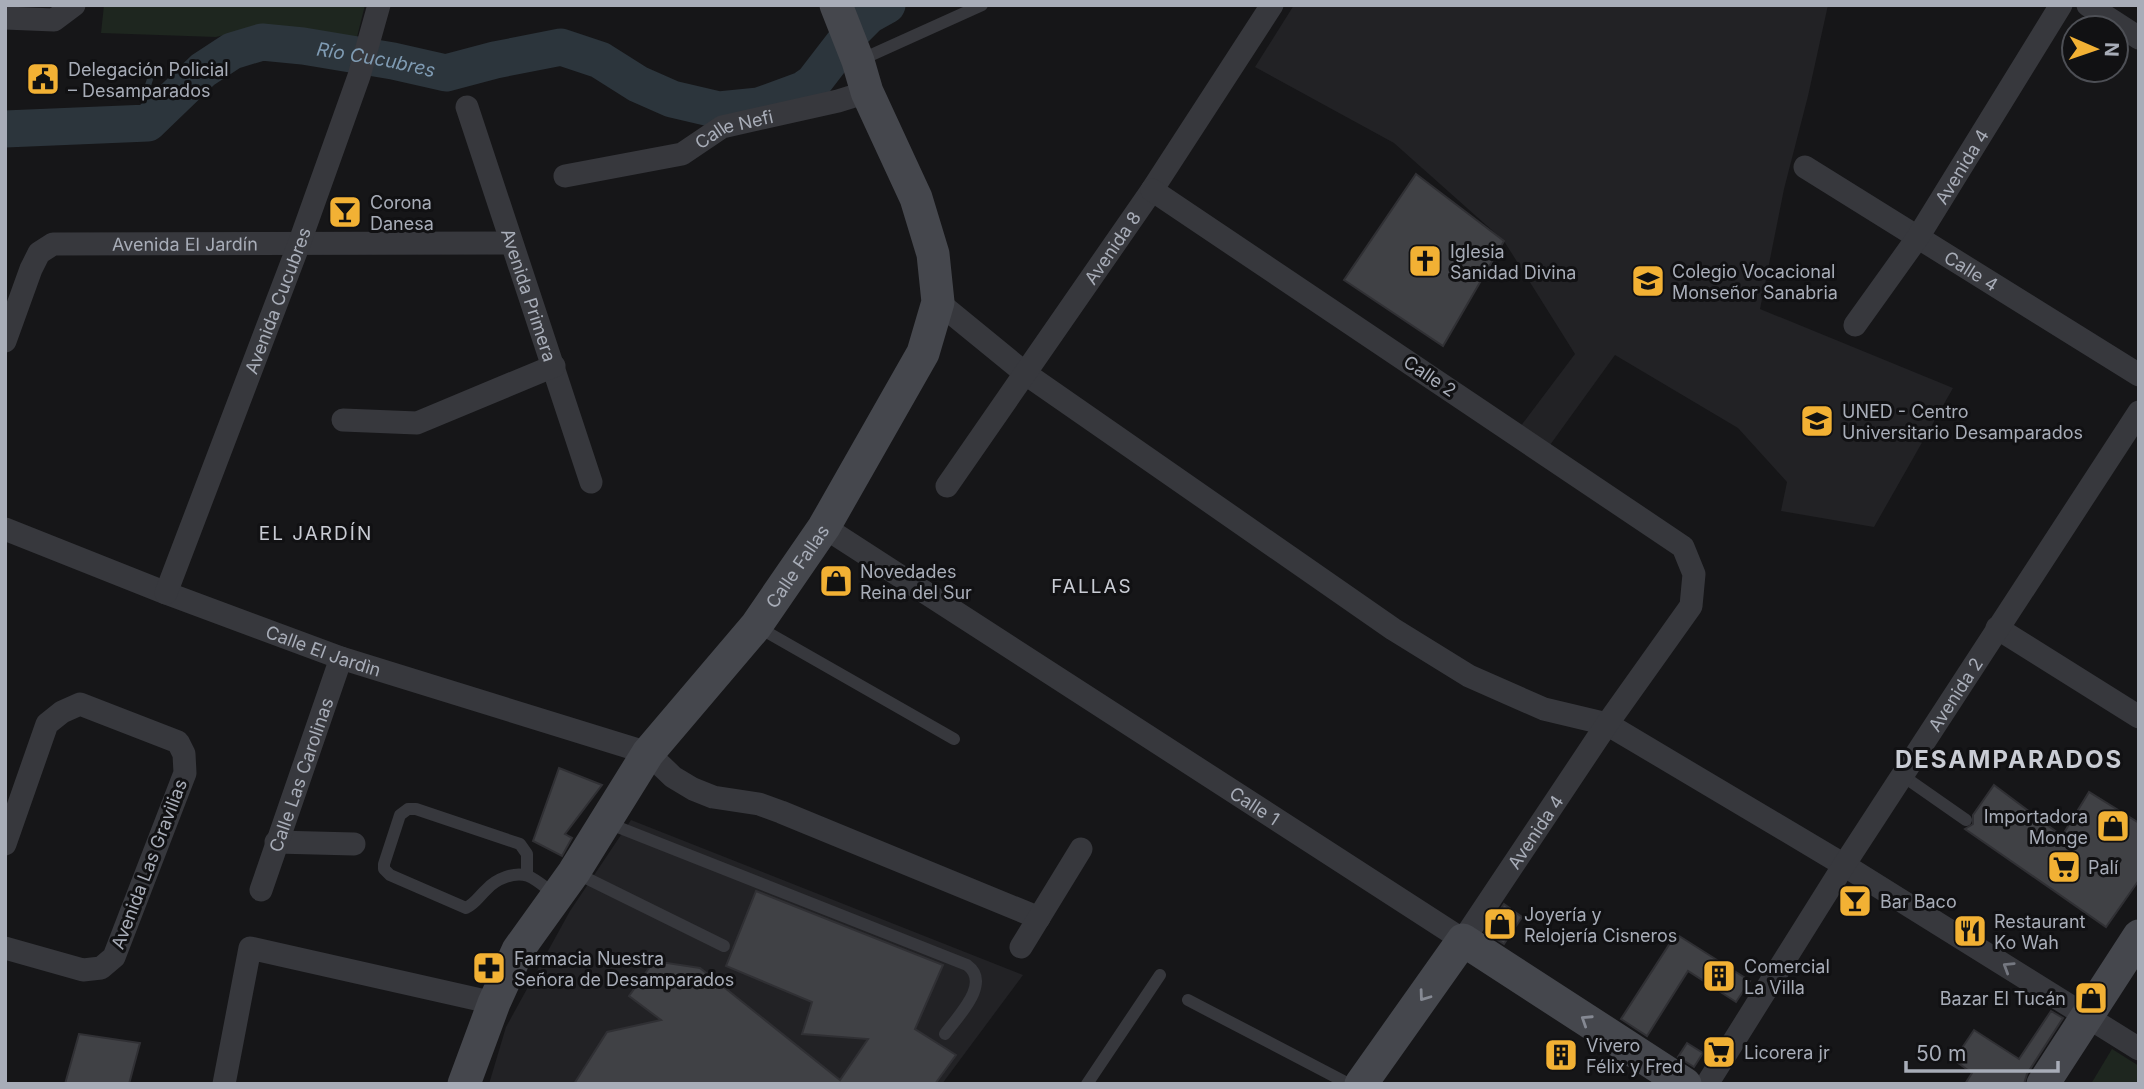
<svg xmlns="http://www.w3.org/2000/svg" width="2144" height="1089" viewBox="0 0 2144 1089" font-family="Inter,sans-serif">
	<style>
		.built { fill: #222225 }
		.green { fill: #1e261f }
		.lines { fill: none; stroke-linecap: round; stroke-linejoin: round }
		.stream { stroke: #2c353c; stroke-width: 6 }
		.river { stroke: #2c353c; stroke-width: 37 }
		.building { fill: #404145; stroke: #303034; stroke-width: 2 }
		.lane { stroke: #37383d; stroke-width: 12 }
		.street { stroke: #37383d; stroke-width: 23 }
		.secondary { stroke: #45474d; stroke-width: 33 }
		.oneway { stroke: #757881 }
		.oneway2 { stroke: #858993 }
		.labels { text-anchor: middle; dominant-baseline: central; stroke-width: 6; stroke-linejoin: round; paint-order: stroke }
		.poi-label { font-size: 18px; fill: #a8adb8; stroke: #111113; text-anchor: start }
		.street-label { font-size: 18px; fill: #a8adb8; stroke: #111113 }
		.water-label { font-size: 19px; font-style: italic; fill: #7f9bb3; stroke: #111113 }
		.neighbourhood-label { font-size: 19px; letter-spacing: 2px; fill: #c9ccd4; stroke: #111113 }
		.district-label { font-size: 24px; font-weight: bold; letter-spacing: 2px; fill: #c9ccd4; stroke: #111113 }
	</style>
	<rect width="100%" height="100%" fill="#161618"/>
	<g class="built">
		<polygon points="1294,5 1828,5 1808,96 1784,189 1760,309 1953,388 1874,527 1781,511 1787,482 1738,428 1615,355 1550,445 1520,427 1575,354 1504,241 1394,143 1255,67"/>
		<polygon points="631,820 1023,975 942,1084 489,1084 506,1027 570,911"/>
	</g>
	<g class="green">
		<polygon points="104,5 365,5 354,49 289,37 241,31 216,37 101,33"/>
		<polygon points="2112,1049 2139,1066 2139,1084 2091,1084"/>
	</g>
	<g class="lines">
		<polyline class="stream" points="148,123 145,95 151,76"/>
		<path class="river" id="s1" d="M 5,129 L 148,123 L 203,70 L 232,51 L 262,42 L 303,46 L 393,61 L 446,73 L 495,60 L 561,47 L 600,60 L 638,84 L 672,99 L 719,110 L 759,106 L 803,90 L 813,83 L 853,31 L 869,15 L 887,5"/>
	</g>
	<g class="building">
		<polygon points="1416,174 1504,241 1443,346 1344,280"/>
		<polygon points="559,768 602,785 565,834 572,838 562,856 533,841"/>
		<polygon points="1994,785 2062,836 2089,792 2139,823 2139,880 2106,927 1965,829 1973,824 1973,815"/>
		<polygon points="756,891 943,965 915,1029 956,1055 935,1084 574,1084 607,1032 661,1020 629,996 654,961 700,968 840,1080 868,1039 802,1034 812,1002 726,966"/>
		<polygon points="1504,904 1522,917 1504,944 1485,932"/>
		<polygon points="1676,934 1750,981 1736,1002 1688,971 1647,1036 1621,1019"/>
		<polygon points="2051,1011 2063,1018 2027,1074 2024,1084 1965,1084 1972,1073 1954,1060 1974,1030 2019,1059"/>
		<polygon points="79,1034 140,1043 129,1084 65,1084"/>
		<polygon points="1687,1043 1703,1053 1694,1067 1678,1057"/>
	</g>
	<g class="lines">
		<g class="lane">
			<polyline points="858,61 982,5"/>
			<polyline points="756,626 954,739"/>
			<polyline points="1903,776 1966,820"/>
			<path d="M 605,822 L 967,965 C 992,983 958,1016 945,1034"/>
			<polyline points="574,872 724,946"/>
			<path d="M 527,875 L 527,854 L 520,844 L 416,809 L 408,809 L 400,815 L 384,864 L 384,869 L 390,875 L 466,908 C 476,903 479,896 487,889 C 496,879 515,871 528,876 C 538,880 548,890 557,896"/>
			<polyline points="1188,1000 1349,1084"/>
			<polyline points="1087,1084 1160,975"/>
		</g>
		<g class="street">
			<polyline points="2088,5 2139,38"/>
			<polyline points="5,18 54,20 74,5"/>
			<path id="s2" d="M 467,107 L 591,482"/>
			<path id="s3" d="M 1805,167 L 2139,375"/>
			<path id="s4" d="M 565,176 L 682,154 L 722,127 L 838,101 L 867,92"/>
			<polyline points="938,302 1026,374 1393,629 1469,676 1544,709 1607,724 1844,865 2139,1049"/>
			<path id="s5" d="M 1855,325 L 1918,237 L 2061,5"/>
			<path id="s6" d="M 5,341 L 31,269 L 39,253 L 53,244 L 511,243"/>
			<polyline points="343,420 417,423 554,366"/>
			<path id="s7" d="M 947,486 L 1152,190 L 1272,5"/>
			<path id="s8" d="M 824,527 L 1463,940 L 1607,724 L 1691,606 L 1694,574 L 1683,547 L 1152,190"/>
			<path id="s9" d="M 5,529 L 166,593 L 341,658 L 648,753 L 673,777 L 693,789 L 713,797 L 759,804 L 781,812 L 1039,918"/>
			<path id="s10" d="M 166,593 L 299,244 L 359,76 L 379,5"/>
			<polyline points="1997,628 2139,717"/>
			<polyline points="276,842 354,844"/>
			<polyline points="5,844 47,724 62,712 80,704 178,742 184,754 185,773 114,957 101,968 83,970 5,948"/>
			<path id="s11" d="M 261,890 L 341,658"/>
			<polyline points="1021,947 1081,849"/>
			<polyline points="224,1084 250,948 494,1003"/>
			<path id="s12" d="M 1707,1084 L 1844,865 L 2139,412"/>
		</g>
		<g class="secondary">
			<path id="s13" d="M 464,1084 L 494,1003 L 518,950 L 574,872 L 648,753 L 756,626 L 824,527 L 923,353 L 938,302 L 933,254 L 916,198 L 867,92 L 858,61 L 836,5"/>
			<polyline points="1361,1084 1463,940 1685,1084"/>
			<polyline points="2043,1084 2139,936"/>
		</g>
	</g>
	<defs><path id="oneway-chevron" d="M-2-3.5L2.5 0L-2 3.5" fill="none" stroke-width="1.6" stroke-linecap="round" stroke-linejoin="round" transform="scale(1.75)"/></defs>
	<use class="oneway" href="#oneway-chevron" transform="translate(2008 967) rotate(-148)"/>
	<g class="oneway2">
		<use href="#oneway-chevron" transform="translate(1424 996) rotate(126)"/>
		<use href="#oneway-chevron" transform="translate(1586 1020) rotate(-147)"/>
	</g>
	<defs>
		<symbol id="civic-square" viewBox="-11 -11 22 22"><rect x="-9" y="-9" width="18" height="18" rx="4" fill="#f2b134" stroke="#111113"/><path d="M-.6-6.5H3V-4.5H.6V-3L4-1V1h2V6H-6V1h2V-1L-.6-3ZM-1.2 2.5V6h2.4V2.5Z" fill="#111"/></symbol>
		<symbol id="bar-square" viewBox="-11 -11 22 22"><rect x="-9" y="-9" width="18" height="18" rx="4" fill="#f2b134" stroke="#111113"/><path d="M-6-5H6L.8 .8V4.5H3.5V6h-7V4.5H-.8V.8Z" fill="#111"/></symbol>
		<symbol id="church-square" viewBox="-11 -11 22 22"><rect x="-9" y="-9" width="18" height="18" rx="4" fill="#f2b134" stroke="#111113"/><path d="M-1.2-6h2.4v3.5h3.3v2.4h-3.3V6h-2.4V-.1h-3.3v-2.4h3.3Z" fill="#111"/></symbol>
		<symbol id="school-square" viewBox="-11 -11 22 22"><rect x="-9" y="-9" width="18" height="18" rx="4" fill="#f2b134" stroke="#111113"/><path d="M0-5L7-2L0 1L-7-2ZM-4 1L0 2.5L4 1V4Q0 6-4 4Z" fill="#111"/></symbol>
		<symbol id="university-square" viewBox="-11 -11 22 22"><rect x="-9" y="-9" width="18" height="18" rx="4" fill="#f2b134" stroke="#111113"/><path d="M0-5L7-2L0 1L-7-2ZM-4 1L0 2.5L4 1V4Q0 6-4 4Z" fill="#111"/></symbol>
		<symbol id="shop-square" viewBox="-11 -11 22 22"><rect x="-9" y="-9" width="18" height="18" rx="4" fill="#f2b134" stroke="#111113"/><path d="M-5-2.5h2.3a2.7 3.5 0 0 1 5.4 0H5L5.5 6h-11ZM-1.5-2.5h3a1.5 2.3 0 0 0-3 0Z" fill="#111"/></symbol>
		<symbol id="supermarket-square" viewBox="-11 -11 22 22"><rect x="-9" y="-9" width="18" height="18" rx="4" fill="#f2b134" stroke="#111113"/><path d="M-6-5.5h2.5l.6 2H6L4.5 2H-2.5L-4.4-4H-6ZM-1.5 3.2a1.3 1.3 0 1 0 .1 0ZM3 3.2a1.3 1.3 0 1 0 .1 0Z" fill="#111"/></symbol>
		<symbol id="restaurant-square" viewBox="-11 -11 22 22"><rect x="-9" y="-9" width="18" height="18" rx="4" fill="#f2b134" stroke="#111113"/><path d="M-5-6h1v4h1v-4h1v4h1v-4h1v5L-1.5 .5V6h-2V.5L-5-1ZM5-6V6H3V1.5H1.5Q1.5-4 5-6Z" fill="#111"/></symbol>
		<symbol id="pharmacy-square" viewBox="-11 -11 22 22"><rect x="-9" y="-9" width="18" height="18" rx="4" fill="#f2b134" stroke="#111113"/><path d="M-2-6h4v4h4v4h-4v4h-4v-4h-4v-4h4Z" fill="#111"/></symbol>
		<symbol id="building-square" viewBox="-11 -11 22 22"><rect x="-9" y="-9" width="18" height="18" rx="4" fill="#f2b134" stroke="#111113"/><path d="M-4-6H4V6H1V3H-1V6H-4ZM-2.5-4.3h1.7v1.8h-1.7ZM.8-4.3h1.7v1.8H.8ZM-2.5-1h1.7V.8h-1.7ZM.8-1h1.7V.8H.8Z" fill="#111"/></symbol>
	</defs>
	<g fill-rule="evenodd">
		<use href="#civic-square" x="24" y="60" width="38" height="38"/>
		<use href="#bar-square" x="326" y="193" width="38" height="38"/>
		<use href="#church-square" x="1406" y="242" width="38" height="38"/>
		<use href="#school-square" x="1629" y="262" width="38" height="38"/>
		<use href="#university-square" x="1798" y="402" width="38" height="38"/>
		<use href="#shop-square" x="817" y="562" width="38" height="38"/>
		<use href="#shop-square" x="2094" y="807" width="38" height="38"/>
		<use href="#supermarket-square" x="2045" y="848" width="38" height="38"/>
		<use href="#bar-square" x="1836" y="882" width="38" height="38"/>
		<use href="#shop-square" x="1481" y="905" width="38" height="38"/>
		<use href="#restaurant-square" x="1951" y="912" width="38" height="38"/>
		<use href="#pharmacy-square" x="470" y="949" width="38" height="38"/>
		<use href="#building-square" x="1700" y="957" width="38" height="38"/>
		<use href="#shop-square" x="2072" y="979" width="38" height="38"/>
		<use href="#supermarket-square" x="1700" y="1033" width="38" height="38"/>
		<use href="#building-square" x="1542" y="1036" width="38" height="38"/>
	</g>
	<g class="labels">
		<g class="poi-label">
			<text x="68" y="69">Delegación Policial<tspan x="68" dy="21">– Desamparados</tspan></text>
			<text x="370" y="202">Corona<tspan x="370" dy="21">Danesa</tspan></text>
			<text x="1450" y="251">Iglesia<tspan x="1450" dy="21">Sanidad Divina</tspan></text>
			<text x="1672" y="271">Colegio Vocacional<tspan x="1672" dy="21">Monseñor Sanabria</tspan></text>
			<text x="1842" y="411">UNED - Centro<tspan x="1842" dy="21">Universitario Desamparados</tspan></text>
			<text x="860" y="571">Novedades<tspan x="860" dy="21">Reina del Sur</tspan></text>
			<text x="2088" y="816" text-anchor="end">Importadora<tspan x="2088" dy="21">Monge</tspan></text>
			<text x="2088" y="867">Palí</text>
			<text x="1880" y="901">Bar Baco</text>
			<text x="1524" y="914">Joyería y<tspan x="1524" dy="21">Relojería Cisneros</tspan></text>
			<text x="1994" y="921">Restaurant<tspan x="1994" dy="21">Ko Wah</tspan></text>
			<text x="514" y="958">Farmacia Nuestra<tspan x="514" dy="21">Señora de Desamparados</tspan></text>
			<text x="1744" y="966">Comercial<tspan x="1744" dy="21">La Villa</tspan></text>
			<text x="2066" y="998" text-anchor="end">Bazar El Tucán</text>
			<text x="1586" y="1045">Vivero<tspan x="1586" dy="21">Félix y Fred</tspan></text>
			<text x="1744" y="1052">Licorera jr</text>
		</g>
		<g class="street-label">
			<text stroke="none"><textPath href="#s4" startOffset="178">Calle Nefi</textPath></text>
			<text stroke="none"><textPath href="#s5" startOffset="191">Avenida 4</textPath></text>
			<text stroke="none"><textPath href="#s6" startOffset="243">Avenida El Jardín</textPath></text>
			<text stroke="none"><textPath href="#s7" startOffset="290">Avenida 8</textPath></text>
			<text stroke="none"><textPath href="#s3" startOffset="196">Calle 4</textPath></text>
			<text stroke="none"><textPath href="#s2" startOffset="198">Avenida Primera</textPath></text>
			<text stroke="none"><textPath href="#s10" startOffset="313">Avenida Cucubres</textPath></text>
			<text transform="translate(1430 376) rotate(34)">Calle 2</text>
			<text stroke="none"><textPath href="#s13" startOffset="620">Calle Fallas</textPath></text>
			<text stroke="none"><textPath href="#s9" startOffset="341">Calle El Jardìn</textPath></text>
			<text stroke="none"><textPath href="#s12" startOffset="462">Avenida 2</textPath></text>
			<text stroke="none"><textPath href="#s11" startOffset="122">Calle Las Carolinas</textPath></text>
			<text stroke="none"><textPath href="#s8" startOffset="513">Calle 1</textPath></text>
			<text stroke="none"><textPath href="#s8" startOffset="891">Avenida 4</textPath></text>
			<text transform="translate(149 864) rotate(-69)">Avenida Las Gravilias</text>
		</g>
		<g class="water-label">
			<text stroke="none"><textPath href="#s1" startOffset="401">Río Cucubres</textPath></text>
		</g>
		<g class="neighbourhood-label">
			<text x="316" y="533">EL JARDÍN</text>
			<text x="1092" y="586">FALLAS</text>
		</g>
		<g class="district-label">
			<text x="2009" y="759">DESAMPARADOS</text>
		</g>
	</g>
	<rect width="2144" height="1089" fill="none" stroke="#a8adb8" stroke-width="14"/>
	<g transform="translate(2095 49) rotate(92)"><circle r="33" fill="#111113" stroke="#4d4f55" stroke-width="2"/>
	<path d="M0-5L12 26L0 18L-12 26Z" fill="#f2b134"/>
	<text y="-10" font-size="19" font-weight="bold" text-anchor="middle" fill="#a8adb8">N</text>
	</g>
	<path d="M1906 1061v10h152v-10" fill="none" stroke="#a8adb8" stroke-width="3.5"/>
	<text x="1916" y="1061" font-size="21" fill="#a8adb8" stroke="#111113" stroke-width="5" paint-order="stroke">50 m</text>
</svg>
